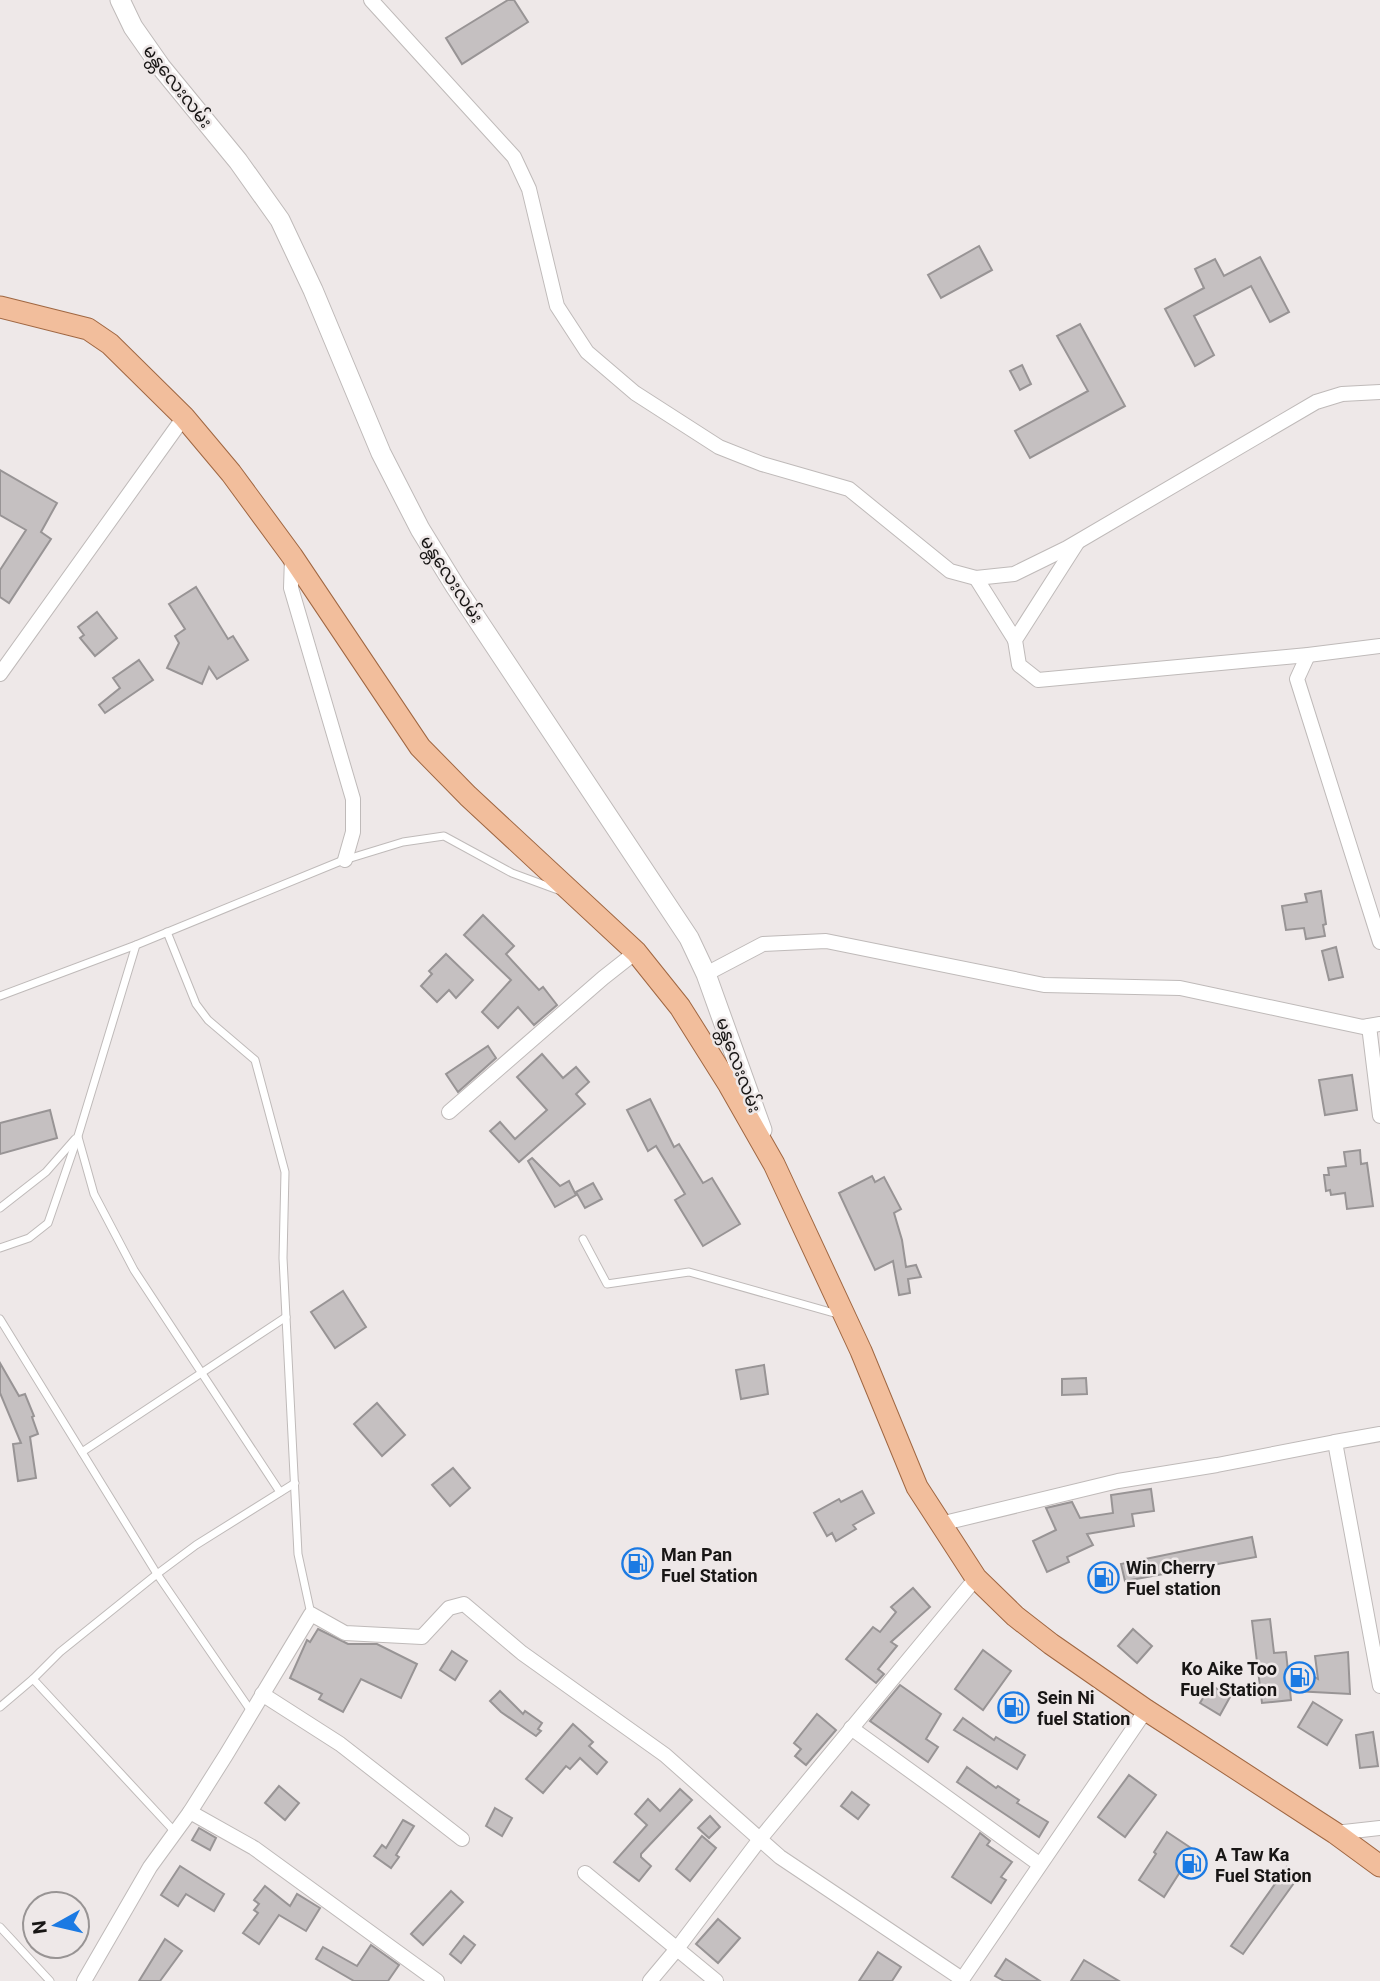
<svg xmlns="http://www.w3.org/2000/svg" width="1380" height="1981" viewBox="0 0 1380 1981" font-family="Roboto,'Noto Sans Myanmar',sans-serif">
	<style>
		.building { fill: #c5c0c1; stroke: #989495; stroke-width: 2 }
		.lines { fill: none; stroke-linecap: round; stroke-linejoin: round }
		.lane-casing { stroke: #bfbab9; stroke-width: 9 }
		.street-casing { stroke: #bfbab9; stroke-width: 16 }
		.secondary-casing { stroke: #bfbab9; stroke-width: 21 }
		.primary-casing { stroke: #a06742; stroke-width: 23 }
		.lane { stroke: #fff; stroke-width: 7 }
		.street { stroke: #fff; stroke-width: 14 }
		.secondary { stroke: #fff; stroke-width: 19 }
		.primary { stroke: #f2be9c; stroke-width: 21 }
		.labels { text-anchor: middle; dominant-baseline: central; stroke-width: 5; stroke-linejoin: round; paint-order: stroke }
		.street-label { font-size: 18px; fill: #181615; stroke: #eee8e8 }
		.poi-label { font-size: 18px; font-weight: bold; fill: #181615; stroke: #eee8e8; text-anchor: start }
	</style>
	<rect width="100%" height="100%" fill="#eee8e8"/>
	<g class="building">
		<polygon points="508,0 514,0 528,22 462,64 446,38"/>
		<polygon points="979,246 992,270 941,298 928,275"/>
		<polygon points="1260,257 1289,312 1270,322 1251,286 1194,316 1214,355 1195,366 1165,309 1204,288 1195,269 1215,259 1224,276"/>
		<polygon points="1080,324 1125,406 1030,458 1015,431 1088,391 1057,336"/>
		<polygon points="1022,365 1031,384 1020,390 1010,371"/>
		<polygon points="0,470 57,503 41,532 51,539 9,603 0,597 0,570 26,530 0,515"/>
		<polygon points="196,587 228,639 233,636 248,660 217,679 209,667 202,684 167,668 179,643 175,636 185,629 169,604"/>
		<polygon points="97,612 117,638 95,656 80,638 84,635 78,627"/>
		<polygon points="139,660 153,680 105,713 99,705 120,688 113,678"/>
		<polygon points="1321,891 1326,924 1323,925 1325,936 1306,939 1304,928 1286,930 1282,906 1307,902 1305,894"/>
		<polygon points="483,915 514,946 506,954 539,990 543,987 557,1005 534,1025 518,1007 498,1028 482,1012 511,980 464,935"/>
		<polygon points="1336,947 1343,977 1329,980 1322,951"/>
		<polygon points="446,954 473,980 456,998 449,990 437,1002 421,986 432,974 429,971"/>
		<polygon points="488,1046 496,1058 458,1092 446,1074"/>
		<polygon points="542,1054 563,1078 576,1067 589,1082 576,1094 585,1104 519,1162 490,1131 500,1122 515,1139 547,1110 517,1077"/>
		<polygon points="1352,1075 1357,1110 1325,1115 1319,1080"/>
		<polygon points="650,1099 674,1147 679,1144 703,1183 712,1178 740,1224 703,1246 675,1200 685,1194 656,1146 648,1151 627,1110"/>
		<polygon points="50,1110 57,1138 0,1154 0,1123"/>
		<polygon points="1360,1150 1361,1164 1367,1163 1373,1206 1347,1209 1345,1193 1331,1195 1330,1190 1326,1191 1324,1175 1329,1175 1328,1168 1346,1166 1344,1152"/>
		<polygon points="532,1158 560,1186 569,1181 576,1195 555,1207 528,1161"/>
		<polygon points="872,1176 875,1182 884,1177 901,1209 894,1213 902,1240 906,1267 916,1265 921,1277 908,1279 910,1293 899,1295 893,1261 875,1270 839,1193"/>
		<polygon points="593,1183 602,1199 585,1208 576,1192"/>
		<polygon points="343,1291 366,1327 335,1348 311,1312"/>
		<polygon points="0,1363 19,1396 25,1394 34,1416 32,1417 38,1434 30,1437 36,1478 18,1481 13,1444 21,1443 0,1393"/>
		<polygon points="764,1365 768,1394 741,1399 736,1370"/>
		<polygon points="1086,1378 1087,1394 1062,1395 1062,1379"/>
		<polygon points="377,1403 405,1435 382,1456 354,1424"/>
		<polygon points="453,1468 470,1488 450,1506 432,1485"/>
		<polygon points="1151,1489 1154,1511 1132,1514 1134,1526 1087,1534 1093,1545 1067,1557 1069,1562 1047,1572 1033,1541 1056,1530 1046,1508 1072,1502 1080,1518 1113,1513 1111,1495"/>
		<polygon points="862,1491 874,1513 853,1525 856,1529 836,1541 832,1533 827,1536 814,1513 839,1499 841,1502"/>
		<polygon points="1252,1537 1256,1557 1125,1581 1121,1564"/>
		<polygon points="913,1588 930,1607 891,1642 897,1646 878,1669 884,1674 876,1683 846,1659 873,1627 880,1632 896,1612 891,1607"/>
		<polygon points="1270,1619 1274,1653 1286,1652 1291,1700 1262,1703 1252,1621"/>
		<polygon points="318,1629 348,1644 377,1644 417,1664 401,1698 361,1679 343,1712 319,1699 322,1694 290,1678 307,1640 310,1642"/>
		<polygon points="1133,1629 1152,1646 1137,1663 1118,1646"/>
		<polygon points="983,1650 1011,1671 983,1710 955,1689"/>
		<polygon points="452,1651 467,1661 455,1680 440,1670"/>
		<polygon points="1348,1652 1350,1694 1295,1691 1305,1672 1318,1679 1315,1656"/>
		<polygon points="900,1685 941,1714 926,1739 938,1747 928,1762 870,1721"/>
		<polygon points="1211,1685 1230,1697 1220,1715 1200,1703"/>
		<polygon points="500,1691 523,1714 525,1711 542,1723 538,1729 541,1731 536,1736 501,1712 490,1701"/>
		<polygon points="1313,1702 1342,1720 1327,1745 1298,1727"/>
		<polygon points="817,1714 836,1730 806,1765 795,1756 801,1749 794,1743"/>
		<polygon points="963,1718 994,1740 996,1737 1025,1755 1017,1769 954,1730"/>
		<polygon points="573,1724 593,1742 589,1746 607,1762 597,1774 580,1758 570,1769 566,1766 543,1793 526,1779"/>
		<polygon points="1373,1732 1378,1766 1360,1768 1356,1735"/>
		<polygon points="967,1767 996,1788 998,1786 1019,1800 1017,1803 1048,1822 1039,1837 957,1782"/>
		<polygon points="1129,1775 1156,1795 1125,1837 1098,1817"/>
		<polygon points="279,1786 299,1803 285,1820 265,1803"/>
		<polygon points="680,1789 692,1800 641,1854 641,1857 651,1866 639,1881 614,1862 647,1825 635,1814 648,1799 660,1811"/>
		<polygon points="852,1792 869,1805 858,1819 841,1806"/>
		<polygon points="495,1808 512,1818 502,1836 486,1826"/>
		<polygon points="710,1816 720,1827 709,1838 698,1828"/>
		<polygon points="403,1820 414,1826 396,1855 399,1857 391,1868 374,1856 382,1845 386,1848"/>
		<polygon points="199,1828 216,1838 210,1850 192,1840"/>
		<polygon points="1167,1832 1194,1850 1164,1897 1139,1880 1156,1854 1154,1852"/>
		<polygon points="980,1833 990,1841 987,1845 1012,1862 1001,1877 1006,1880 991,1903 952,1877"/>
		<polygon points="702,1836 716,1848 690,1881 676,1869"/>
		<polygon points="180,1866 224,1894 214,1911 186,1894 178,1906 161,1895"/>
		<polygon points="1287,1867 1299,1876 1243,1954 1231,1946"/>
		<polygon points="265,1886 290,1906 297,1894 320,1908 306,1931 279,1915 259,1944 243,1933 258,1913 254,1910 259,1904 254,1900"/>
		<polygon points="451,1891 463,1902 423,1945 411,1934"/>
		<polygon points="718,1919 740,1938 718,1963 696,1944"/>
		<polygon points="464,1936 475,1945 461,1963 450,1954"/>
		<polygon points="165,1939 182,1951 160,1981 139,1981"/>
		<polygon points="371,1945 399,1965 388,1981 354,1981 316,1959 323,1947 357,1966"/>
		<polygon points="878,1952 901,1967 892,1981 859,1981"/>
		<polygon points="1006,1959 1040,1981 1004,1981 995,1976"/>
		<polygon points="1084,1960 1119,1981 1071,1981"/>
	</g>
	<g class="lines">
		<defs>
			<g id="lane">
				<polyline points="167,932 196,1004 208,1020 255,1060 285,1172 283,1258 298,1554 311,1614"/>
				<polyline points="0,996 136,945"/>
				<polyline points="78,1137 94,1194 134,1270 280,1492"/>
				<polyline points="0,1208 46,1172 75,1139"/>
				<polyline points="583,1239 607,1284 689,1272 841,1315"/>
				<polyline points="0,1248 29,1238 48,1223 78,1136 136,945 341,861 403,842 444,836 512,873 558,890"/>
				<polyline points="0,1319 157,1574 251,1711"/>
				<polyline points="82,1452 286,1317"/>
				<polyline points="33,1679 175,1832"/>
				<polyline points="0,1707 33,1679 60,1652 157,1574 196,1545 295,1483"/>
				<polyline points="0,1927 50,1981"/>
			</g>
			<g id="street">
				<polyline points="371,0 514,157 529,189 557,306 587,352 635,393 719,447 762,464 849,489 950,571 976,578 1014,574 1067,548 1316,402 1342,394 1380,392"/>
				<polyline points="1077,543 1015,640 1019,665 1038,680 1308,655 1380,646"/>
				<polyline points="292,557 291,588 353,799 353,832 345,860"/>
				<polyline points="976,578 1015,640"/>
				<polyline points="1308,655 1297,679 1380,942"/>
				<polyline points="0,674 184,417"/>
				<polyline points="706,974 763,944 826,941 1044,985 1180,988 1363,1027 1380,1024"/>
				<polyline points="1369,1026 1380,1116"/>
				<polyline points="449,1112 603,978 636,952"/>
				<polyline points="1380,1434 1335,1442 1380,1686"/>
				<polyline points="940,1524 1118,1481 1217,1465 1335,1442"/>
				<polyline points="262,1694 340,1744 462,1839"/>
				<polyline points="851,1728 1039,1864"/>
				<polyline points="190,1812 254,1848 437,1981"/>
				<polyline points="1335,1833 1380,1828"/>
				<polyline points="585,1873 716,1981"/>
				<polyline points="84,1981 150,1867 190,1812 226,1755 311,1614 345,1633 422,1637 449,1608 464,1604 522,1653 665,1755 780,1857 962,1979"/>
				<polyline points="650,1981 676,1950 760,1839 976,1578"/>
				<polyline points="961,1981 1146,1710"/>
			</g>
			<polyline id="secondary" points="120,0 133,27 161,67 238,161 280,220 313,290 381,453 420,529 455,586 689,938 706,974 762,1130"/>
			<polyline id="primary" points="0,307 88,329 110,344 184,417 231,473 292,556 420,747 468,796 636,952 680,1007 729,1085 774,1164 861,1351 917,1487 976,1578 1015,1616 1051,1644 1146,1710 1335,1833 1380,1866"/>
		</defs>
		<use href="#lane" class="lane-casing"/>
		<use href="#street" class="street-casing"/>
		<use href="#secondary" class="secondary-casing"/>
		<use href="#primary" class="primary-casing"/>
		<use href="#lane" class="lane"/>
		<use href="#street" class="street"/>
		<use href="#secondary" class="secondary"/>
		<use href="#primary" class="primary"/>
	</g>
	<defs>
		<symbol id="fuel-ring" viewBox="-11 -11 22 22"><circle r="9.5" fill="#eee8e8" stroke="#1b7ae3" stroke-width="1.5"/><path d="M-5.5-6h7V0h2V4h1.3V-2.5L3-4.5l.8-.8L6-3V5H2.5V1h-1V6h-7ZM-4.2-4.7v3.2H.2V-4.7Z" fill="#1b7ae3"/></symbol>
	</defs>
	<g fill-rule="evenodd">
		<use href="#fuel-ring" x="620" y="1546" width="35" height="35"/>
		<use href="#fuel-ring" x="1086" y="1560" width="35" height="35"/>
		<use href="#fuel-ring" x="1282" y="1660" width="35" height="35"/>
		<use href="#fuel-ring" x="996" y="1690" width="35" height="35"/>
		<use href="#fuel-ring" x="1174" y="1846" width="35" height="35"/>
	</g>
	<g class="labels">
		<g class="street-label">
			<text transform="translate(178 86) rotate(52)">မန္တလေးလမ်း</text>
			<text transform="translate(452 579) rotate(57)">မန္တလေးလမ်း</text>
			<text transform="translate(739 1065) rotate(70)">မန္တလေးလမ်း</text>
		</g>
		<g class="poi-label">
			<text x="661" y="1554">Man Pan<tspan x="661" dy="21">Fuel Station</tspan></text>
			<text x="1126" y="1567">Win Cherry<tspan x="1126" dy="21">Fuel station</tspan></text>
			<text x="1277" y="1668" text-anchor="end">Ko Aike Too<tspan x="1277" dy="21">Fuel Station</tspan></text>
			<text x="1037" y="1697">Sein Ni<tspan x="1037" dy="21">fuel Station</tspan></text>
			<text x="1215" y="1854">A Taw Ka<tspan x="1215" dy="21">Fuel Station</tspan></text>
		</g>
	</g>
	<g transform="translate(56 1925) rotate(262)"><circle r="33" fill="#eee8e8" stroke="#989494" stroke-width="2"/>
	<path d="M0-5L12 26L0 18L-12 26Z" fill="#1b7ae3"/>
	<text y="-10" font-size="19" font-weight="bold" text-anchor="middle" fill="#181615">N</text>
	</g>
</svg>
